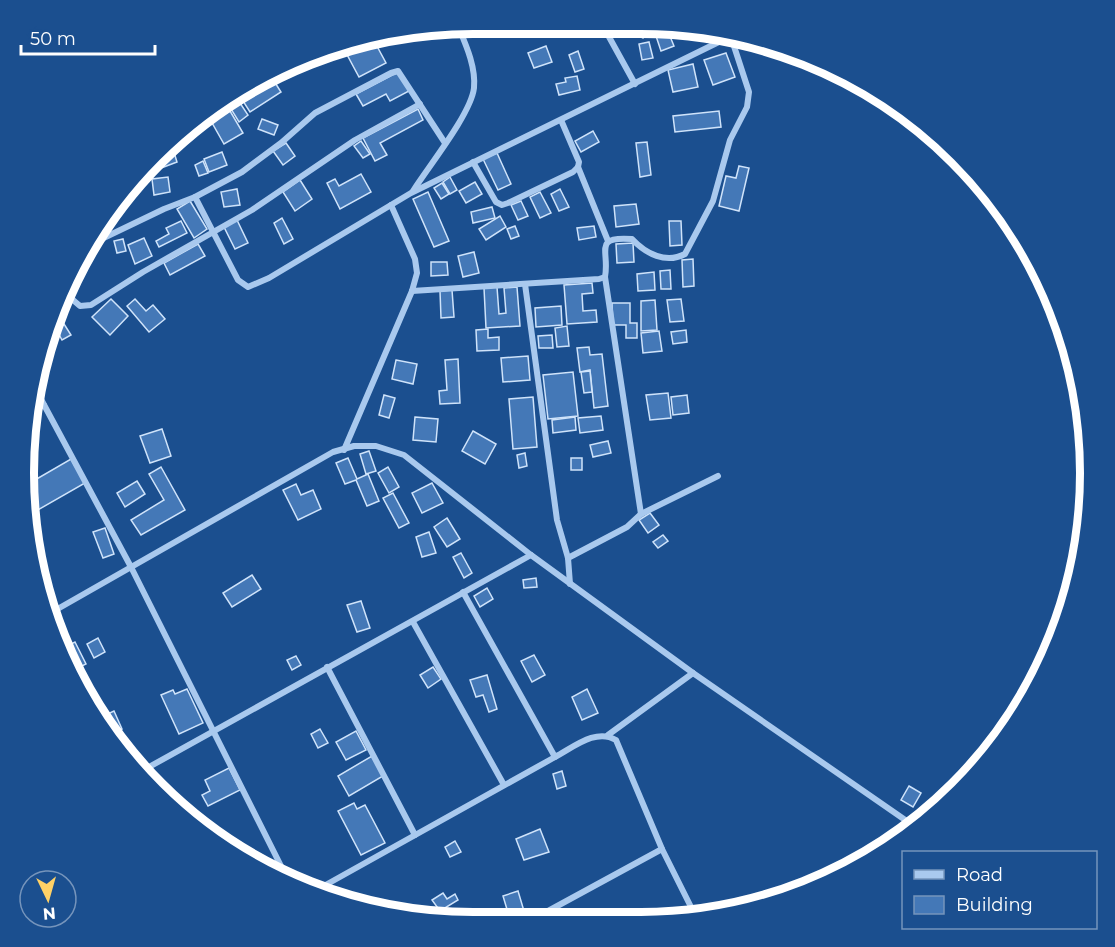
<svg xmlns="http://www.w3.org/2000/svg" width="1115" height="947" viewBox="0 0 1115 947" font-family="Montserrat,sans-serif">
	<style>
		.building { fill: #4478b7; stroke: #cfe3fa; stroke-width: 1.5 }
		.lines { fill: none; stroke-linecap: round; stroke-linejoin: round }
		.minor { stroke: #a9c9ee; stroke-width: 6 }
		.rim { fill: none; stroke: #fff; stroke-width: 8 }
	</style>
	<rect width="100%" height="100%" fill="#1b4f8f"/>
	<g class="building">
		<polygon points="635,27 647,27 643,38 632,33"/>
		<polygon points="667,29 674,46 661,51 655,33"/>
		<polygon points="372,37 386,63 359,77 344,49 361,40 360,39"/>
		<polygon points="649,42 653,58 642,60 639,44"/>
		<polygon points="546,46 552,62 534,68 528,53"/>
		<polygon points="578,51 584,69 575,72 569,55"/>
		<polygon points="726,53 735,77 713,85 704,60"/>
		<polygon points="693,64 698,87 673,92 668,70"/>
		<polygon points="398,72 409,91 390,101 386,94 363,106 356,94"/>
		<polygon points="577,76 580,90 559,95 556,84 566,82 565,78"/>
		<polygon points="274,81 281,92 250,112 243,101"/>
		<polygon points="240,103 248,115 239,122 231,109"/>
		<polygon points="418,109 423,120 380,143 387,155 375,161 363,138"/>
		<polygon points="230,111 243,133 224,144 211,121"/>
		<polygon points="719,111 721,127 675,132 673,116"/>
		<polygon points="262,119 278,125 274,135 258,129"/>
		<polygon points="593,131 599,142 581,152 575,141"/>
		<polygon points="179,134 183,146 173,149 177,162 148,173 147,170 159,156 167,153 166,149"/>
		<polygon points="361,141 370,154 363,158 354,146"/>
		<polygon points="647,142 651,175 640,177 636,143"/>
		<polygon points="286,143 295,156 283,165 273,151"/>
		<polygon points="222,152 227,165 209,172 204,159"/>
		<polygon points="497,153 511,184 498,190 483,159"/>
		<polygon points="203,161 208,173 199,176 195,165"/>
		<polygon points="739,166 749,168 739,211 719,206 726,176 736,178"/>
		<polygon points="361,174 371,192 340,209 327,183 335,179 339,186"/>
		<polygon points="168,177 170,192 154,195 152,179"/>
		<polygon points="450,177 457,190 450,194 443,182"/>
		<polygon points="300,180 312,199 295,211 283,192"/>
		<polygon points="475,182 482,194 466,203 459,191"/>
		<polygon points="442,183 449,194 441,199 434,188"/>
		<polygon points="237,189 240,205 224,207 221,192"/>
		<polygon points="560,189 569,207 559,211 551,194"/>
		<polygon points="428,192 449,241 434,247 413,199"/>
		<polygon points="540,192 551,213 540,218 530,197"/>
		<polygon points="190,201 207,229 194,238 177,209"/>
		<polygon points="521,201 528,216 518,220 511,205"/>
		<polygon points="636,204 639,224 616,227 614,206"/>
		<polygon points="492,207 495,218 473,223 471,212"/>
		<polygon points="500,216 506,227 486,240 479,229"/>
		<polygon points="282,218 293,239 284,244 274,223"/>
		<polygon points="237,220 248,243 235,249 224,227"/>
		<polygon points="181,221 187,233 159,247 156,241 169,234 166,228"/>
		<polygon points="669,221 681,221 682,245 670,246"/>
		<polygon points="515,226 519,236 511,239 507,229"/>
		<polygon points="594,226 596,237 579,240 577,228"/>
		<polygon points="144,238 152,256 135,264 128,245"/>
		<polygon points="123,239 126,251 117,253 114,241"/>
		<polygon points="633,243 634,262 617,263 616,244"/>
		<polygon points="198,244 205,256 170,275 164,263"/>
		<polygon points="474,252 479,273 463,277 458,256"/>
		<polygon points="693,259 694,286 683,287 682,260"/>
		<polygon points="431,262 447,262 448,275 431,276"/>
		<polygon points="670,270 671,289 661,289 660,271"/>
		<polygon points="654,272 655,290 638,291 637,274"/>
		<polygon points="592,283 593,293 582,294 583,311 596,310 597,322 567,324 564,285"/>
		<polygon points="497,287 499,314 506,313 504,288 517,287 520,326 486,328 484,288"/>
		<polygon points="452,290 454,317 441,318 440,291"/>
		<polygon points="111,299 128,316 110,335 92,317"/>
		<polygon points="135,299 146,311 153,305 165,319 149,332 127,306"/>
		<polygon points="681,299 684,321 670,322 667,300"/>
		<polygon points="655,300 657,330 641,331 641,301"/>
		<polygon points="612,303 630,303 630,323 637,323 637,338 626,338 626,325 613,325"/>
		<polygon points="561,306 562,325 536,327 535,308"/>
		<polygon points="64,324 71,335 62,340 56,329"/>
		<polygon points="567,326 569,346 557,347 555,328"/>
		<polygon points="488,329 488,338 499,337 499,350 477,351 476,330"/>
		<polygon points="686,330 687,342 673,344 671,332"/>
		<polygon points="659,331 662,351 643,353 641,333"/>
		<polygon points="552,335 553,348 539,348 538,336"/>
		<polygon points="589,347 590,355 602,354 608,406 594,408 590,370 580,372 577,348"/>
		<polygon points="528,356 530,380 503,382 501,358"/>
		<polygon points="458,359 460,403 440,404 439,391 447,390 445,360"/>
		<polygon points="396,360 417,364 413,384 392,379"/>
		<polygon points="590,371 592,392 584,393 581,372"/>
		<polygon points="573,372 578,416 548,419 543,375"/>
		<polygon points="668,393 671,418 650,420 646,395"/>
		<polygon points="384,395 395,398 389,418 379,415"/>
		<polygon points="687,395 689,413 673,415 671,397"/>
		<polygon points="533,397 537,447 513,449 509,399"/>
		<polygon points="601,416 603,430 580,433 578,418"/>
		<polygon points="415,417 438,419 436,442 413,440"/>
		<polygon points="575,417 576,430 553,433 552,420"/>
		<polygon points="162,429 171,456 150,463 140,436"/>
		<polygon points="473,431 496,444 485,464 462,451"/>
		<polygon points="608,441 611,453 593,457 590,445"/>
		<polygon points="369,451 376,471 366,474 360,454"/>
		<polygon points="525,453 527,466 519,468 517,455"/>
		<polygon points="348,458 357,479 368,474 379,501 367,506 356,480 345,484 336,463"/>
		<rect x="571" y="458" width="11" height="12"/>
		<polygon points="71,459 85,483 36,511 28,496 28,484"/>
		<polygon points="161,467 185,510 141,535 131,520 164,500 149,474"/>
		<polygon points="388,467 399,487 389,493 378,473"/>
		<polygon points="137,481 145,494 125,507 117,493"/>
		<polygon points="432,483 443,503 422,513 412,493"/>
		<polygon points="296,484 301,495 313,490 321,509 298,520 283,490"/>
		<polygon points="393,493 409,523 399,528 383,498"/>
		<polygon points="650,513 659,525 648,533 639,520"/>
		<polygon points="447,518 460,539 447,547 434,527"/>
		<polygon points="105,528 114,554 103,558 93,532"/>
		<polygon points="429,532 436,553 422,557 416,537"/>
		<polygon points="663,535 668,541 658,548 653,542"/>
		<polygon points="461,553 472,573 464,578 453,557"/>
		<polygon points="252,575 261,589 232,607 223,593"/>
		<polygon points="536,578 537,587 524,588 523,580"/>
		<polygon points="487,588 493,599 480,607 474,596"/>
		<polygon points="361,601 370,628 357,632 347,605"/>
		<polygon points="98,638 105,652 94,658 87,644"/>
		<polygon points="75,642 86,664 74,670 63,648"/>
		<polygon points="534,655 545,675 532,682 521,661"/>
		<polygon points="296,656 301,665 292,670 287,660"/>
		<polygon points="433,667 441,679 428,688 420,675"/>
		<polygon points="487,675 497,709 489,712 483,695 476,697 470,680"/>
		<polygon points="187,689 203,723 179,734 161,695 173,690 175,694"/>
		<polygon points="587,689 598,713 582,720 572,697"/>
		<polygon points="114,711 122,729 111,733 103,716"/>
		<polygon points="320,729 328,743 318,748 311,734"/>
		<polygon points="356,731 366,750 346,760 336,742"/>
		<polygon points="372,756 383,776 349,796 338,776"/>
		<polygon points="229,768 240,790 208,806 202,795 210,791 205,780"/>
		<polygon points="562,771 566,786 557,789 553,774"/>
		<polygon points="909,786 921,793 913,807 901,800"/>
		<polygon points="354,803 357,809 365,805 385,843 361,855 338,811"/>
		<polygon points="540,829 549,852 524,860 516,839"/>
		<polygon points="455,841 461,852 450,857 445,847"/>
		<polygon points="518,891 524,911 509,916 503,896"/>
		<polygon points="443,893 447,899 455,894 458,900 440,911 432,900"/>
	</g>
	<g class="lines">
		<g class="minor">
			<polyline points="603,26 635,84"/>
			<polyline points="206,116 229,107 294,63"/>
			<polyline points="445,143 398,71 391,73 315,113 281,143 242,172 195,197 238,280 248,287 269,278 411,193 729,37"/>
			<polyline points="473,162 496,202 502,205 508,203 573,172 578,167 579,162 561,120"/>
			<polyline points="578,167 608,241"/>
			<path d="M 413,191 C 428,167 471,114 474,88 C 476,67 466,45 458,26"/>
			<polyline points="89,245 164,209 195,197"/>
			<polyline points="605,277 641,514"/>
			<polyline points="525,284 557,520 568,558 570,584"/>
			<polyline points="65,288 73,300 80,306 91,305 143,272 252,210 355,140 420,104"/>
			<path d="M 412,291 L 599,279 L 605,277 C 610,251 592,236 632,239 C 646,254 666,264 685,254 L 713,201 L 730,140 L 747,107 L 749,92 L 731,37"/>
			<polyline points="35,388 131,567 289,882"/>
			<polyline points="28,413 44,405"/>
			<polyline points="344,450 412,291 417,273 415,259 391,205"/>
			<polyline points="568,558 627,527 641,514 718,476"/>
			<polyline points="463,592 555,757"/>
			<polyline points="47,615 333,452 354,446 376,446 404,455 531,555 693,673 911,824"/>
			<polyline points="413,622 504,785"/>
			<polyline points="327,667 415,835"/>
			<polyline points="608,735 693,673"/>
			<polyline points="140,772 531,555"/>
			<path d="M 313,892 L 555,757 C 574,747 596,728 616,740 L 662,849 L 696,917"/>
			<polyline points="526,923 662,849"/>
		</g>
	</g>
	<path d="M0 0H1115V947H0ZM473 34H641A439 439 0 0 1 1080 473V473A439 439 0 0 1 641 912H473A439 439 0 0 1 34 473V473A439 439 0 0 1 473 34Z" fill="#1b4f8f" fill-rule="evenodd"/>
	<path class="rim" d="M473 34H641A439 439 0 0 1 1080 473V473A439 439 0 0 1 641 912H473A439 439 0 0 1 34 473V473A439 439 0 0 1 473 34Z"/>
	<rect x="902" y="851" width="195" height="78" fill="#1b4f8f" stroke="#7695bc" stroke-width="1.5"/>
	<rect x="914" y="870" width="30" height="9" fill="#a9c9ee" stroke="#7695bc" stroke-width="1.5"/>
	<text x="956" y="881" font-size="18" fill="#ffffff">Road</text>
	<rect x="914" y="896" width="30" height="18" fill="#4478b7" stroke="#7695bc" stroke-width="1.5"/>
	<text x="956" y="911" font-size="18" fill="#ffffff">Building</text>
	<g transform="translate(48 899) rotate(175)"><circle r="28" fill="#1b4f8f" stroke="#7695bc" stroke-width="1.5"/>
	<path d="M0-4.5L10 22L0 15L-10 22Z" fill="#ffd166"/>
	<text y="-9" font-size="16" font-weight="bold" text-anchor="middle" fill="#ffffff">N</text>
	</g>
	<path d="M21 45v9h134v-9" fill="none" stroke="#ffffff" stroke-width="3"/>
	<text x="30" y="45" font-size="18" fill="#ffffff" stroke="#1b4f8f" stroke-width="4.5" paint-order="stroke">50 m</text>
</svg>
